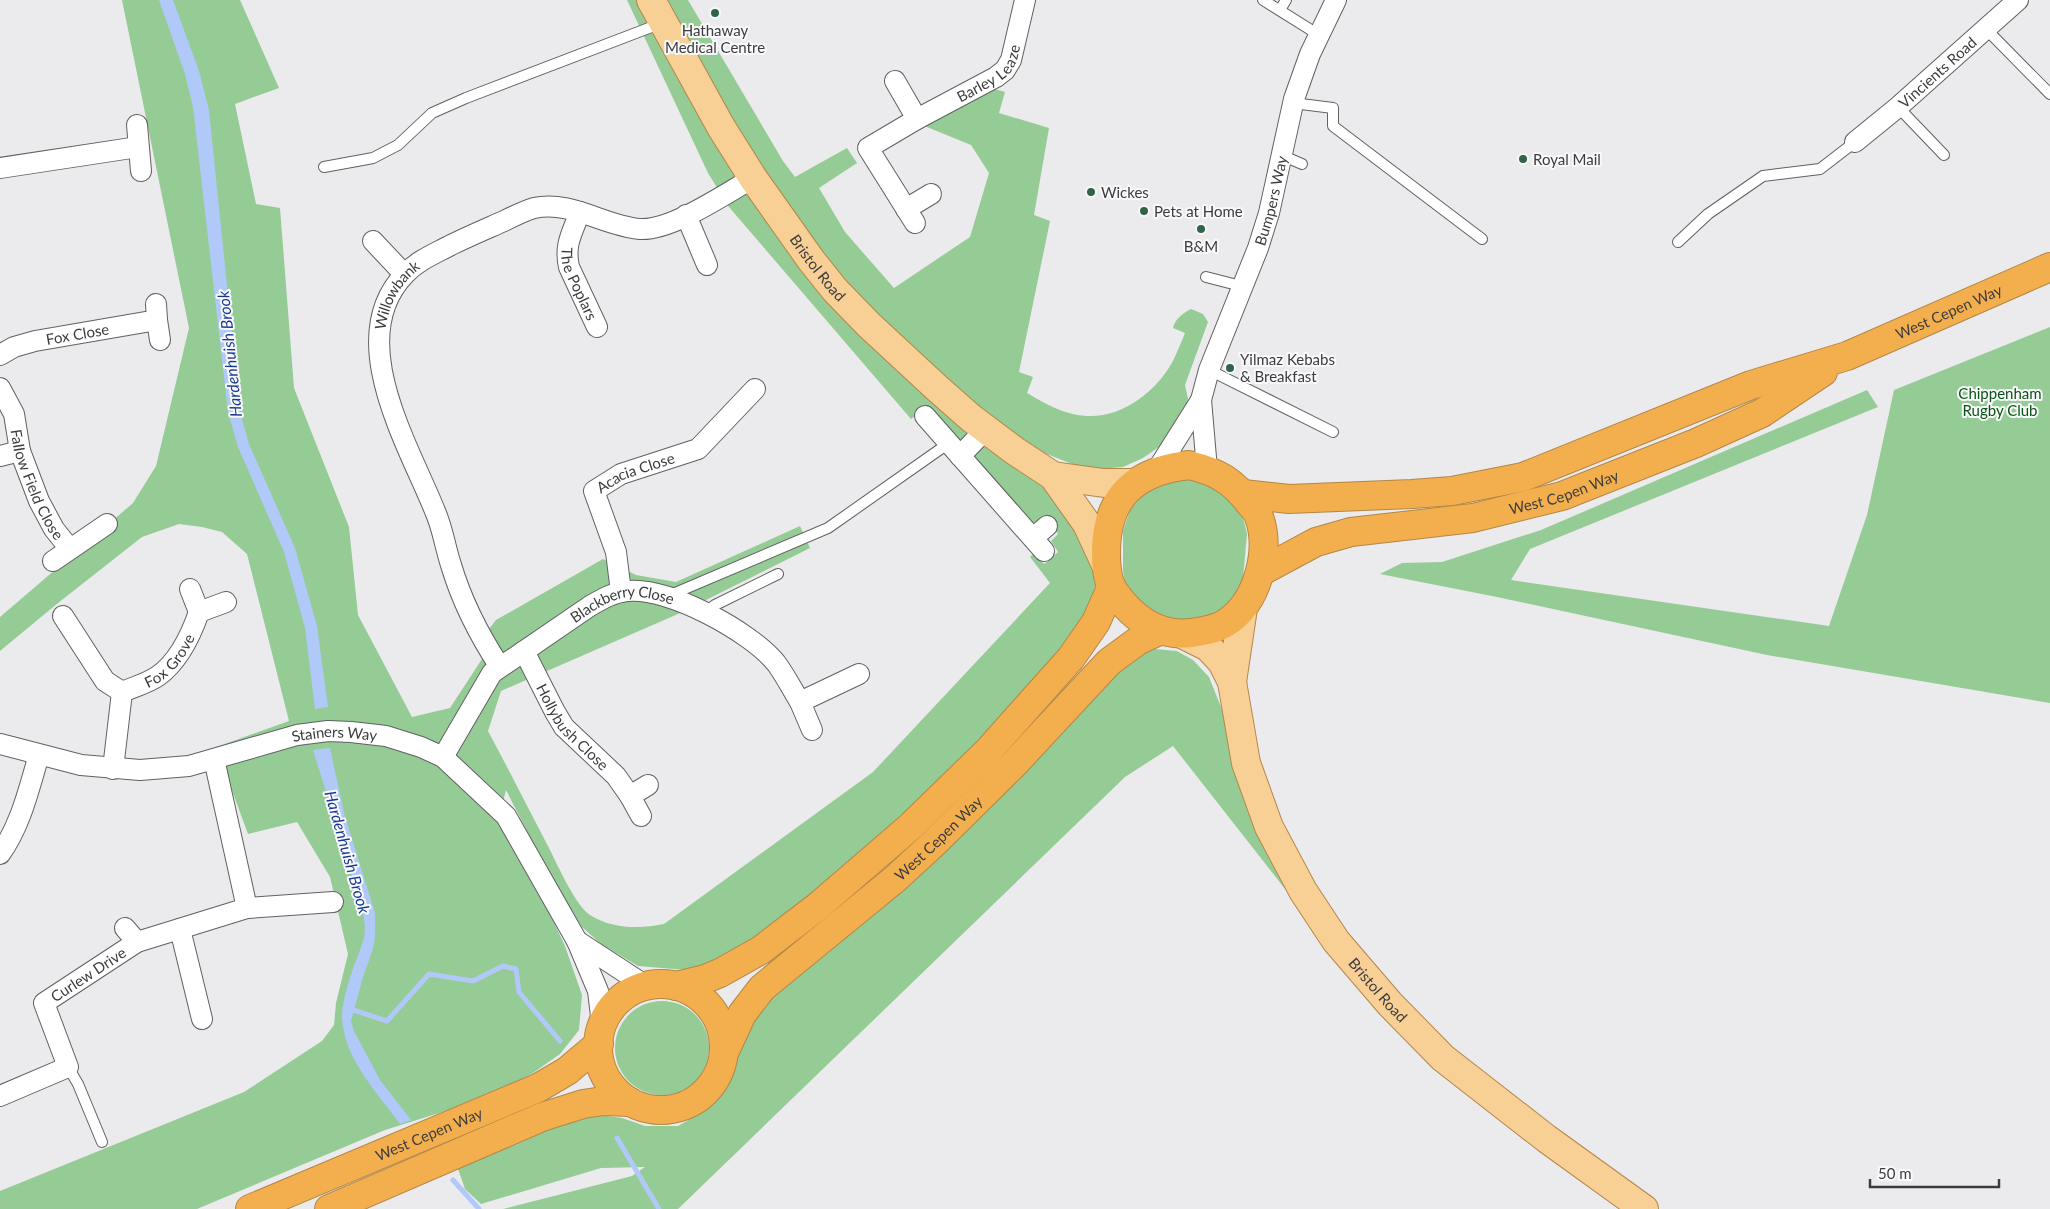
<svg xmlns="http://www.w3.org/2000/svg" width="2050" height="1209" viewBox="0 0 2050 1209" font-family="Lato,sans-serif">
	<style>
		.green { fill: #95cb95 }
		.water { fill: #b1c9f8 }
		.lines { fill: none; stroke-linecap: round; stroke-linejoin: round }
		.stream { stroke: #b1c9f8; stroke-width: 5 }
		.lane-casing { stroke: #616164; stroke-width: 12 }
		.street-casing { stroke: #616164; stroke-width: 22 }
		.primary-casing { stroke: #b38748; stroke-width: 30 }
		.highway-casing { stroke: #b38748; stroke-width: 30 }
		.lane { stroke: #fff; stroke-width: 10 }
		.street { stroke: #fff; stroke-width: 20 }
		.primary { stroke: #f8cf95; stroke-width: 28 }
		.highway { stroke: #f3af4e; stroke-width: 28 }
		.poi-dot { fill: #2f6449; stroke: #f9f9fc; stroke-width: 2 }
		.labels { text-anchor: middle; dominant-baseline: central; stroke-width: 4; stroke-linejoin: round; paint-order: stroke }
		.poi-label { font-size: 15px; fill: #3c3c3e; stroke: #f9f9fc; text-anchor: start }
		.street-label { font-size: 15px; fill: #3c3c3e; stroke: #f9f9fc }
		.park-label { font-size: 15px; fill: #085513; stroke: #f9f9fc }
		.water-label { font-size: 16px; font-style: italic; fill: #173a91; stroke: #f9f9fc }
	</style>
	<rect width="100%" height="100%" fill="#ebebee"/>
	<g class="green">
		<path d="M 122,0 L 240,0 L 279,88 L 235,104 L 256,204 L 280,208 L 294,388 L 349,527 L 358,615 L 412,717 L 450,708 L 482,659 L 489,629 L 496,620 L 603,559 L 636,575 L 676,582 L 800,526 L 810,548 L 678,614 L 501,691 L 488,731 C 509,770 529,810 550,850 C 558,866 576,906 590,915 C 612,929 640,929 664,924 L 873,772 L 1050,583 L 1030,557 L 1034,553 L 1044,564 L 1058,552 L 1051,541 L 1058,534 L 1045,519 L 1030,524 L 924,409 L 911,419 L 729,207 L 708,173 L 627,0 L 688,0 L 783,161 L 795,177 L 847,148 L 857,163 L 819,188 L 845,232 L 894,288 L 970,237 L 989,173 L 971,145 L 922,125 L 991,88 L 1005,92 L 999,113 L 1049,128 L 1034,215 L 1050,221 L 1019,372 L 1033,377 L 1027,393 C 1045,404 1065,415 1087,416 C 1122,418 1156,392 1173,361 C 1177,352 1181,343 1185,333 L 1173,328 C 1175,319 1183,313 1191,309 L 1203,314 L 1208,322 L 1185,385 L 1188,399 L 1186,410 L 1166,442 L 1143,458 L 1123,467 L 1099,469 L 1082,468 L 1027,446 L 1060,496 L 1094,569 L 1095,586 L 1088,620 L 1053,669 L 851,866 L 745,949 L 715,963 L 686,970 L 638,966 L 601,944 L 582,927 L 552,880 L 506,790 L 499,817 L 536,884 L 565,946 L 582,995 L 579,1030 L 560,1054 L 506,1092 L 385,1130 L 197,1209 L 0,1209 L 0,1191 L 244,1092 L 322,1041 L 334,1025 L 336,1003 L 348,954 L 330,877 L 297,822 L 248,834 L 216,747 L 289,721 L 247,554 L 222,532 L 202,527 L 179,524 L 142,537 L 58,603 L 0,651 L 0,617 L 133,503 L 156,466 L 189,328 Z"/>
		<polygon points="2050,327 2050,703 1767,655 1497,597 1380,574 1402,563 1442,562 1541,530 1867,390 1878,407 1530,549 1511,580 1829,626 1867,515 1894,390"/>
		<polygon points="1197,479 1225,491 1242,513 1247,534 1243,579 1235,597 1222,610 1206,619 1191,623 1155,616 1138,601 1125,583 1123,571 1123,531 1130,510 1144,493 1166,480"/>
		<polygon points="1155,649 1177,651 1193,660 1209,677 1221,707 1238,763 1304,913 1173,746 1125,777 678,1209 503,1209 632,1176 645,1167 601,1168 481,1204 465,1189 458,1169 562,1122 600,1115 622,1118 645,1126 678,1126 704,1111 720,1094 736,1066 745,1030 763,998 1094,689 1131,659"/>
		<circle cx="662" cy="1048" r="47"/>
	</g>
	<g class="water">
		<polygon points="159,0 173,0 199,71 209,110 240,412 249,444 295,548 317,626 328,707 315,709 305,628 284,552 238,447 228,412 193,107 185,74"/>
		<path d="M 330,748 L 344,813 L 375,913 L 375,936 L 373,949 L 363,977 L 351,1021 L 354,1031 L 380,1080 L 411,1120 L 400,1124 C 379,1095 348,1063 343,1026 C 340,1012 345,994 349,981 C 353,966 360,952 364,938 C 366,928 364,917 362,907 L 313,750 Z"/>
	</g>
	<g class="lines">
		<g class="stream">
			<polyline points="347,1008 387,1021 429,974 473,981 503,966 516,969 519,992 560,1041"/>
			<polyline points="617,1138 659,1209"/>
			<polyline points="453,1180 479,1209"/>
		</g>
		<defs>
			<g id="lane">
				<polyline points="1263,0 1319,35"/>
				<polyline points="1280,10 1286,0"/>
				<polyline points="1985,28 2050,94"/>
				<polyline points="1293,103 1333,108 1333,126 1482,239"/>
				<polyline points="1898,107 1944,155"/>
				<polyline points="1281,155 1302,164"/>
				<polyline points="324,167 373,158 398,145 432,113 466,98 662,23"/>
				<polyline points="1678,242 1708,214 1763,176 1820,169 1855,142"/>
				<polyline points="1206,277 1241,286"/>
				<polyline points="1209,370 1333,432"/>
				<polyline points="668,596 828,528 949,443"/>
				<polyline points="705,613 715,605 778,574"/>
				<polyline points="68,1067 78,1084 102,1142"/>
			</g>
			<g id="street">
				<path id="s1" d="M 895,81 L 917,119 L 996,77 L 1005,70 L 1011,60 L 1025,0"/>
				<polyline points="137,125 141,171"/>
				<path id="s2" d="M 1855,142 L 1898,107 L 2018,0"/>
				<polyline points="0,168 138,147"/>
				<polyline points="906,209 931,194"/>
				<path id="s3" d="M 580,212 C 572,233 564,245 569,267 L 597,327"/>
				<polyline points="686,215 707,265"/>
				<polyline points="915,223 868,148 917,119"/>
				<polyline points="373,241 404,274"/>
				<polyline points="157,320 160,340"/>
				<path id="s4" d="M 0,355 L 14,347 L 35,341 L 157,320 L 156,304"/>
				<path id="s5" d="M 0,388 L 14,414 L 20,451 L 39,501 L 54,529 L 70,549"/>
				<polyline points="1201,400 1207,469"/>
				<polyline points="925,416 1044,551"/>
				<polyline points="0,456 20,451"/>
				<polyline points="960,456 986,429"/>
				<path id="s6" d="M 1155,473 L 1201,400 L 1209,370 L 1258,248 L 1269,213 L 1294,99 L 1310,54 L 1336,0"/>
				<polyline points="1033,538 1047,526"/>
				<polyline points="53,561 107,524"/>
				<polyline points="190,589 199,612"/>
				<path id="s7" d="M 621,592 L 616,552 L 594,491 L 621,474 L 698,449 L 755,389"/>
				<polyline points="63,616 105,681 122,692"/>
				<path id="s8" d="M 524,651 L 555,712 L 564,727 L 616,776 L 630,796 L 641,816"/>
				<path id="s9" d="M 500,667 C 479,635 462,602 451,565 C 445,547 443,529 435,511 C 408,444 343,338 405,274 C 417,261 434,254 449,246 C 467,237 486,229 504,221 C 514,216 524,211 534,208 C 571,200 604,226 640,229 C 671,231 725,194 753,178"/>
				<polyline points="800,702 812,730"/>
				<path id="s10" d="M 0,744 L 81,765 L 140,770 L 189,766 L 297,735 L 328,731 L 351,732 L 386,736 L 421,747 L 443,757 L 506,816 L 577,941 L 598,991 L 602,1024"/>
				<path id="s11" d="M 443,757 L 492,673 L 590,606 C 602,599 614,592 628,591 C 669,587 751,632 776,663 C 785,675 792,689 800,702 L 859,674"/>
				<path id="s12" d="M 113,769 L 122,692 C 134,687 148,683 158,676 C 178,662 191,635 199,612 L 226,602"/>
				<polyline points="630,796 648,785"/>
				<path d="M 0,854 C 21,825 29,788 39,755"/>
				<polyline points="247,908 333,902"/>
				<polyline points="125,928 137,942"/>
				<polyline points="180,929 202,1019"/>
				<polyline points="577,941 646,986"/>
				<path id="s13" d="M 0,1096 L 68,1067 L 44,1003 L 137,942 L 247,908 L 214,759"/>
			</g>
			<g id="primary">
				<path id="s14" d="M 651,0 L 721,127 L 753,178 L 811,260 L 835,290 L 869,325 L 937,388 L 971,418 L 1015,451 L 1053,476 L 1087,524 L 1106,565"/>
				<polyline points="1053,476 1104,483 1135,483"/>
				<path id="s15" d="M 1182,634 L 1208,647 L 1222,662 L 1232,682 L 1246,763 L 1269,827 L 1303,891 L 1336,941 L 1390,1004 L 1443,1058 L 1547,1139 L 1644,1209"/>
				<polyline points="1232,682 1243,608"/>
			</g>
			<g id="highway">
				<path d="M 1189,465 C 1218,472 1233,481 1251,505 C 1254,508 1258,513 1259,517 C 1271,550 1258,599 1230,620 C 1219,629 1204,631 1191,633 C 1158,637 1133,618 1115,593 C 1107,582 1106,566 1106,553 C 1106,497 1135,471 1189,465 Z"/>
				<path id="s16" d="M 1243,494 L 1289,499 L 1412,494 L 1452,491 L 1523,477 L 1751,385 L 1847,356 L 2050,267"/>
				<path id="s17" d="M 1262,571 L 1316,542 L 1351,532 L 1473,518 L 1562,496 L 1696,443 L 1762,413 L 1823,372"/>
				<circle cx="661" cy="1047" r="63"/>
				<polyline points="676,986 705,979 720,973 761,950 817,907 911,826 988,751 1071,658 1096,622 1111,588"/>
				<path id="s18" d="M 725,1051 L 742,1014 L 762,988 L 895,879 L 933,844 L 1014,764 L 1109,662 L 1139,640 L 1159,631"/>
				<path id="s19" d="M 250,1209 L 538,1088 L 567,1071 L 599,1044"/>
				<polyline points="329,1209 542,1117 583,1104 603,1101 630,1102"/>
			</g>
		</defs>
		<use href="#lane" class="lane-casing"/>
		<use href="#street" class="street-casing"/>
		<use href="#primary" class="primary-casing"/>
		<use href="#highway" class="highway-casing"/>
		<use href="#lane" class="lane"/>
		<use href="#street" class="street"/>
		<use href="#primary" class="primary"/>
		<use href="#highway" class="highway"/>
	</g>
	<g class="poi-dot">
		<circle cx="715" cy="13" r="5"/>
		<circle cx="1523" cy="159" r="5"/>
		<circle cx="1091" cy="192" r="5"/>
		<circle cx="1144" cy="211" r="5"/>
		<circle cx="1201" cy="229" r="5"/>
		<circle cx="1230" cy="368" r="5"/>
	</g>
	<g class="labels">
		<g class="poi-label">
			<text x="715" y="30" text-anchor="middle">Hathaway<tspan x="715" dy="17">Medical Centre</tspan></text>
			<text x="1533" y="159">Royal Mail</text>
			<text x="1101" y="192">Wickes</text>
			<text x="1154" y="211">Pets at Home</text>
			<text x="1201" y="246" text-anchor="middle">B&amp;M</text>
			<text x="1240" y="359">Yilmaz Kebabs<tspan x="1240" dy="17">&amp; Breakfast</tspan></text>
		</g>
		<g class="street-label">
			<text stroke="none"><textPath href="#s1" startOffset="131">Barley Leaze</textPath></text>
			<text stroke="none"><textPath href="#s2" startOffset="108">Vincients Road</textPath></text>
			<text stroke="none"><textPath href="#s6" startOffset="298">Bumpers Way</textPath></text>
			<text stroke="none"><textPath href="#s14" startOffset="316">Bristol Road</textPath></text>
			<text stroke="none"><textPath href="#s3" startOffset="76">The Poplars</textPath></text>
			<text stroke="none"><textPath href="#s9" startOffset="401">Willowbank</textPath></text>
			<text stroke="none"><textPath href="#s16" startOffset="739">West Cepen Way</textPath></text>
			<text stroke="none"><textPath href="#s4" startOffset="81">Fox Close</textPath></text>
			<text stroke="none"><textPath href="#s7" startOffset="151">Acacia Close</textPath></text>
			<text stroke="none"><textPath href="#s5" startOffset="104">Fallow Field Close</textPath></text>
			<text stroke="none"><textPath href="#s17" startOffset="315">West Cepen Way</textPath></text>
			<text stroke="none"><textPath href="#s11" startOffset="249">Blackberry Close</textPath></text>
			<text stroke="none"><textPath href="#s12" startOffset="136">Fox Grove</textPath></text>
			<text stroke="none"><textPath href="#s8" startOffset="91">Hollybush Close</textPath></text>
			<text stroke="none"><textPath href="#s10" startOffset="342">Stainers Way</textPath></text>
			<text stroke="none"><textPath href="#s18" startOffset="305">West Cepen Way</textPath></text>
			<text stroke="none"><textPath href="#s13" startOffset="195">Curlew Drive</textPath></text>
			<text stroke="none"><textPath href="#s15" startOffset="419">Bristol Road</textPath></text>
			<text stroke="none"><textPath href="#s19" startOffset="194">West Cepen Way</textPath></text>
		</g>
		<g class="park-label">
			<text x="2000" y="393">Chippenham<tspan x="2000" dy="17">Rugby Club</tspan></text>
		</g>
		<g class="water-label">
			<text transform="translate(229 354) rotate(-96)">Hardenhuish Brook</text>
			<text transform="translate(348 852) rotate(74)">Hardenhuish Brook</text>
		</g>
	</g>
	<path d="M1870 1179v8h129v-8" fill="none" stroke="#3c3c3e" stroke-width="2.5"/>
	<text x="1878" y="1179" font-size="15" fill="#3c3c3e" stroke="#f9f9fc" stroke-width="4" paint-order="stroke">50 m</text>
</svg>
